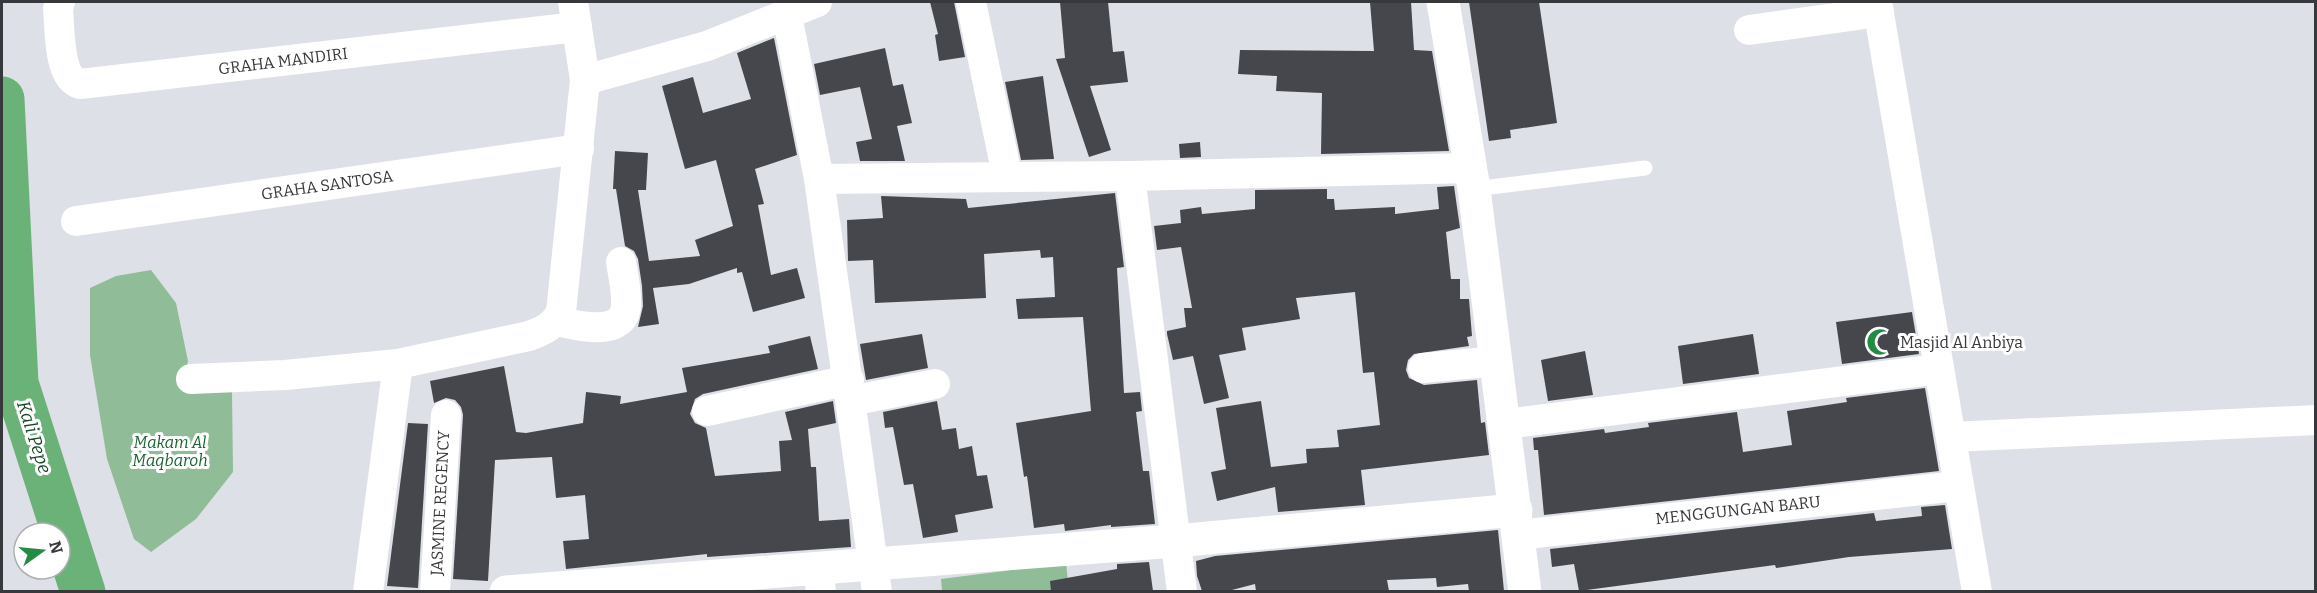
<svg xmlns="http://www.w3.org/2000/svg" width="2317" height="593" viewBox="0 0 2317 593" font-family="Bitter,serif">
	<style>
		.green { fill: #90bd97 }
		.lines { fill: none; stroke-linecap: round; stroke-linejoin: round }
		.river { stroke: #6bb279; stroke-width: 45 }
		.building { fill: #45474c }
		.service { stroke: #fff; stroke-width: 15 }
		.minor { stroke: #fff; stroke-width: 30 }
		.tertiary { stroke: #fff; stroke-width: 33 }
		.labels { text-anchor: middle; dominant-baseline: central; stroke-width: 6; stroke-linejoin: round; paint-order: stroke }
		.street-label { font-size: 16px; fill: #37383b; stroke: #fff }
		.poi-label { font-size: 16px; fill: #37383b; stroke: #fff; text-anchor: start }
		.park-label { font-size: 16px; font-style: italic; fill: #186530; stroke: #fff }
		.water-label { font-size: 18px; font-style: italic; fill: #154923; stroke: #fff }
	</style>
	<rect width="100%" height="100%" fill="#dee0e7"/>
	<g class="green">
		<polygon points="151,270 176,303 188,361 182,384 232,392 233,472 196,519 151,552 134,539 107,459 90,355 90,288 116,276"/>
		<polygon points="1066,563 1069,591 942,591 941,579"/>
	</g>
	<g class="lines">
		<polyline class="river" points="2,99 16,383 83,592"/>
	</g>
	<g class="building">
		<polygon points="930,2 954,2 965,57 939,61 935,35 938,34"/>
		<polygon points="1060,2 1108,2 1113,52 1124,51 1128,82 1090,86 1111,150 1089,157 1056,59 1065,58"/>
		<polygon points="1370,2 1411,2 1414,50 1432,51 1449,151 1321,154 1322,93 1276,91 1277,76 1238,74 1240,50 1374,51"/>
		<polygon points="1469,2 1539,2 1557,123 1510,130 1511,138 1489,141"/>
		<polygon points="774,38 797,155 755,169 764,204 758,205 771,275 797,268 805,298 753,312 742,272 737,273 737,268 689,284 653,288 659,324 638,327 643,306 642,286 638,259 634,251 625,246 616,189 613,189 615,151 648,153 646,190 638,190 649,261 700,256 695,240 733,226 716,160 685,169 662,86 693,77 703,113 751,99 737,53"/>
		<polygon points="885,48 893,86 903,84 912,123 897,126 905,161 860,161 856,142 872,139 860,87 820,95 814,64"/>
		<polygon points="1043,76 1054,159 1021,160 1005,82"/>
		<polygon points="1200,142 1201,157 1180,158 1179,144"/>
		<polygon points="1454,186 1460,228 1446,232 1451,279 1460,279 1460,299 1469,299 1472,336 1467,337 1469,346 1414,354 1408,360 1406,370 1409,378 1424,385 1477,380 1481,423 1485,422 1489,455 1361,470 1365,505 1278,512 1275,487 1217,501 1211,472 1226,469 1216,408 1261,401 1271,467 1307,463 1306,449 1339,447 1337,430 1380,425 1374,372 1363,373 1355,292 1296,298 1300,319 1242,328 1246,350 1219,355 1229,398 1204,404 1193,356 1173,360 1167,334 1167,331 1186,327 1184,308 1192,308 1181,247 1157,250 1154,226 1181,223 1180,210 1201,207 1202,214 1255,209 1255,190 1327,189 1327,199 1334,199 1335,210 1395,207 1395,214 1439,209 1437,187"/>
		<polygon points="1115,193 1124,267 1117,268 1124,393 1140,392 1142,411 1136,412 1143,471 1149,471 1155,524 1111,527 1111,525 1065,531 1064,524 1034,528 1027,476 1024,477 1016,423 1091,411 1083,317 1018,319 1016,299 1055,297 1053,257 1041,258 1040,250 984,254 986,298 875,303 873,260 848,261 847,220 883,218 881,196 966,199 968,208"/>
		<polygon points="1912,312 1919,354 1842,364 1836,322"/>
		<polygon points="922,334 928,368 866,380 860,344"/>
		<polygon points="1753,334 1759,374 1683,384 1678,346"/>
		<polygon points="810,336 818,369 703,394 695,399 690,414 695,423 706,428 715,476 781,471 779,441 792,440 785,412 833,401 836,423 808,429 811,467 816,467 819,521 849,519 851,547 707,557 707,554 566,569 563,541 589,539 585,495 556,498 552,457 495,460 488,581 453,579 463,415 461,407 455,400 446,398 434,403 430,381 504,366 516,432 526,433 583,423 586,392 621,396 620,404 687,392 682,368 770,353 768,346"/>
		<polygon points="1585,351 1593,395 1548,401 1541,360"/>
		<polygon points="1925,388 1939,471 1544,515 1538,450 1534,450 1533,438 1604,429 1605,433 1649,427 1648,423 1737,412 1743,452 1792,445 1787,411 1847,402 1846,398"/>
		<polygon points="937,401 942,430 956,428 959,449 972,446 977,476 987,475 993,508 955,515 958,532 923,538 913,484 904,485 893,427 885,428 883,412"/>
		<polygon points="408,423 428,424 418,588 387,586"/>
		<polygon points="1945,505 1952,549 1849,557 1776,568 1775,565 1579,591 1574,564 1552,567 1550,549 1874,513 1876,521 1922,516 1921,507"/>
		<polygon points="1498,530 1504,591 1469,591 1468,584 1437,587 1436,578 1387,580 1389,591 1256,591 1255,584 1228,591 1202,591 1197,576 1196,561 1215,556"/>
		<polygon points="1149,562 1153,591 1051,591 1050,581 1117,569 1117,564"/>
	</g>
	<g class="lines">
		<polyline class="service" points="1474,189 1645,168"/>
		<g class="minor">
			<path d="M 60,2 L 58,9 C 60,29 58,78 80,84 L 577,27"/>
			<polyline points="971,2 1007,175"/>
			<polyline points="1877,2 1977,592"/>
			<polyline points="787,15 819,179 877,592"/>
			<polyline points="1749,30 1879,12"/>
			<polyline points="585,80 707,46 817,2"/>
			<polyline points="1130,176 1182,592"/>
			<polyline points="819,179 1130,176 1471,168"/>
			<polyline points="76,221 579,149"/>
			<path d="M 557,321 C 577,326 625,338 626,305 C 627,291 623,275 621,262"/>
			<polyline points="1423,368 1497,361"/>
			<polyline points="191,379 285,375 398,364"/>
			<polyline points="851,401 935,384"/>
			<polyline points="707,411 849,380"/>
			<polyline points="1505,424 1939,369"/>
			<polyline points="1951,437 2316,420"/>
			<polyline points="1519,535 1957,486"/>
			<polyline points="818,567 821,592"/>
			<path d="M 368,592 L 398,364 L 529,336 C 543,331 554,326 561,312 L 585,80 L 573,2"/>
			<polyline points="435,592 446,415"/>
		</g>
		<g class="tertiary">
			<polyline points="1443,2 1474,189 1525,592"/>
			<polyline points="506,592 1175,541 1516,510"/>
		</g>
	</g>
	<defs>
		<symbol id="mosque-bare" viewBox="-9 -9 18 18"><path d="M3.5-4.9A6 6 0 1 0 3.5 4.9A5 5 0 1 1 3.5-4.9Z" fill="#228c43" stroke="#fff" stroke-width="2.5" paint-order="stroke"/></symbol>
	</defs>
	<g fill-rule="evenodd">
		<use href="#mosque-bare" x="1861" y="323" width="38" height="38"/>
	</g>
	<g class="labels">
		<g class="street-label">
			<text transform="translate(283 61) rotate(-7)">GRAHA MANDIRI</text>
			<text transform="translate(327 185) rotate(-8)">GRAHA SANTOSA</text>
			<text transform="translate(440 503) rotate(-87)">JASMINE REGENCY</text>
			<text transform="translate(1738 510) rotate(-6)">MENGGUNGAN BARU</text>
		</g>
		<g class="poi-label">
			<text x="1900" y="342">Masjid Al Anbiya</text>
		</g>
		<g class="park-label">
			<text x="170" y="442">Makam Al<tspan x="170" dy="18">Maqbaroh</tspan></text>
		</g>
		<g class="water-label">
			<text transform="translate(34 437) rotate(72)">Kali Pepe</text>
		</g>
	</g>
	<rect width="2317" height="593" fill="none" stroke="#37383b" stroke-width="6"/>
	<g transform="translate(42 551) rotate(75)"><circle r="28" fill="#ffffff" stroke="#afafb1" stroke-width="1.5"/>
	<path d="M0-4.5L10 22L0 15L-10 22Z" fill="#228c43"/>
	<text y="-9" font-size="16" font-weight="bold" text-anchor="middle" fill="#37383b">N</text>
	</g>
</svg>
